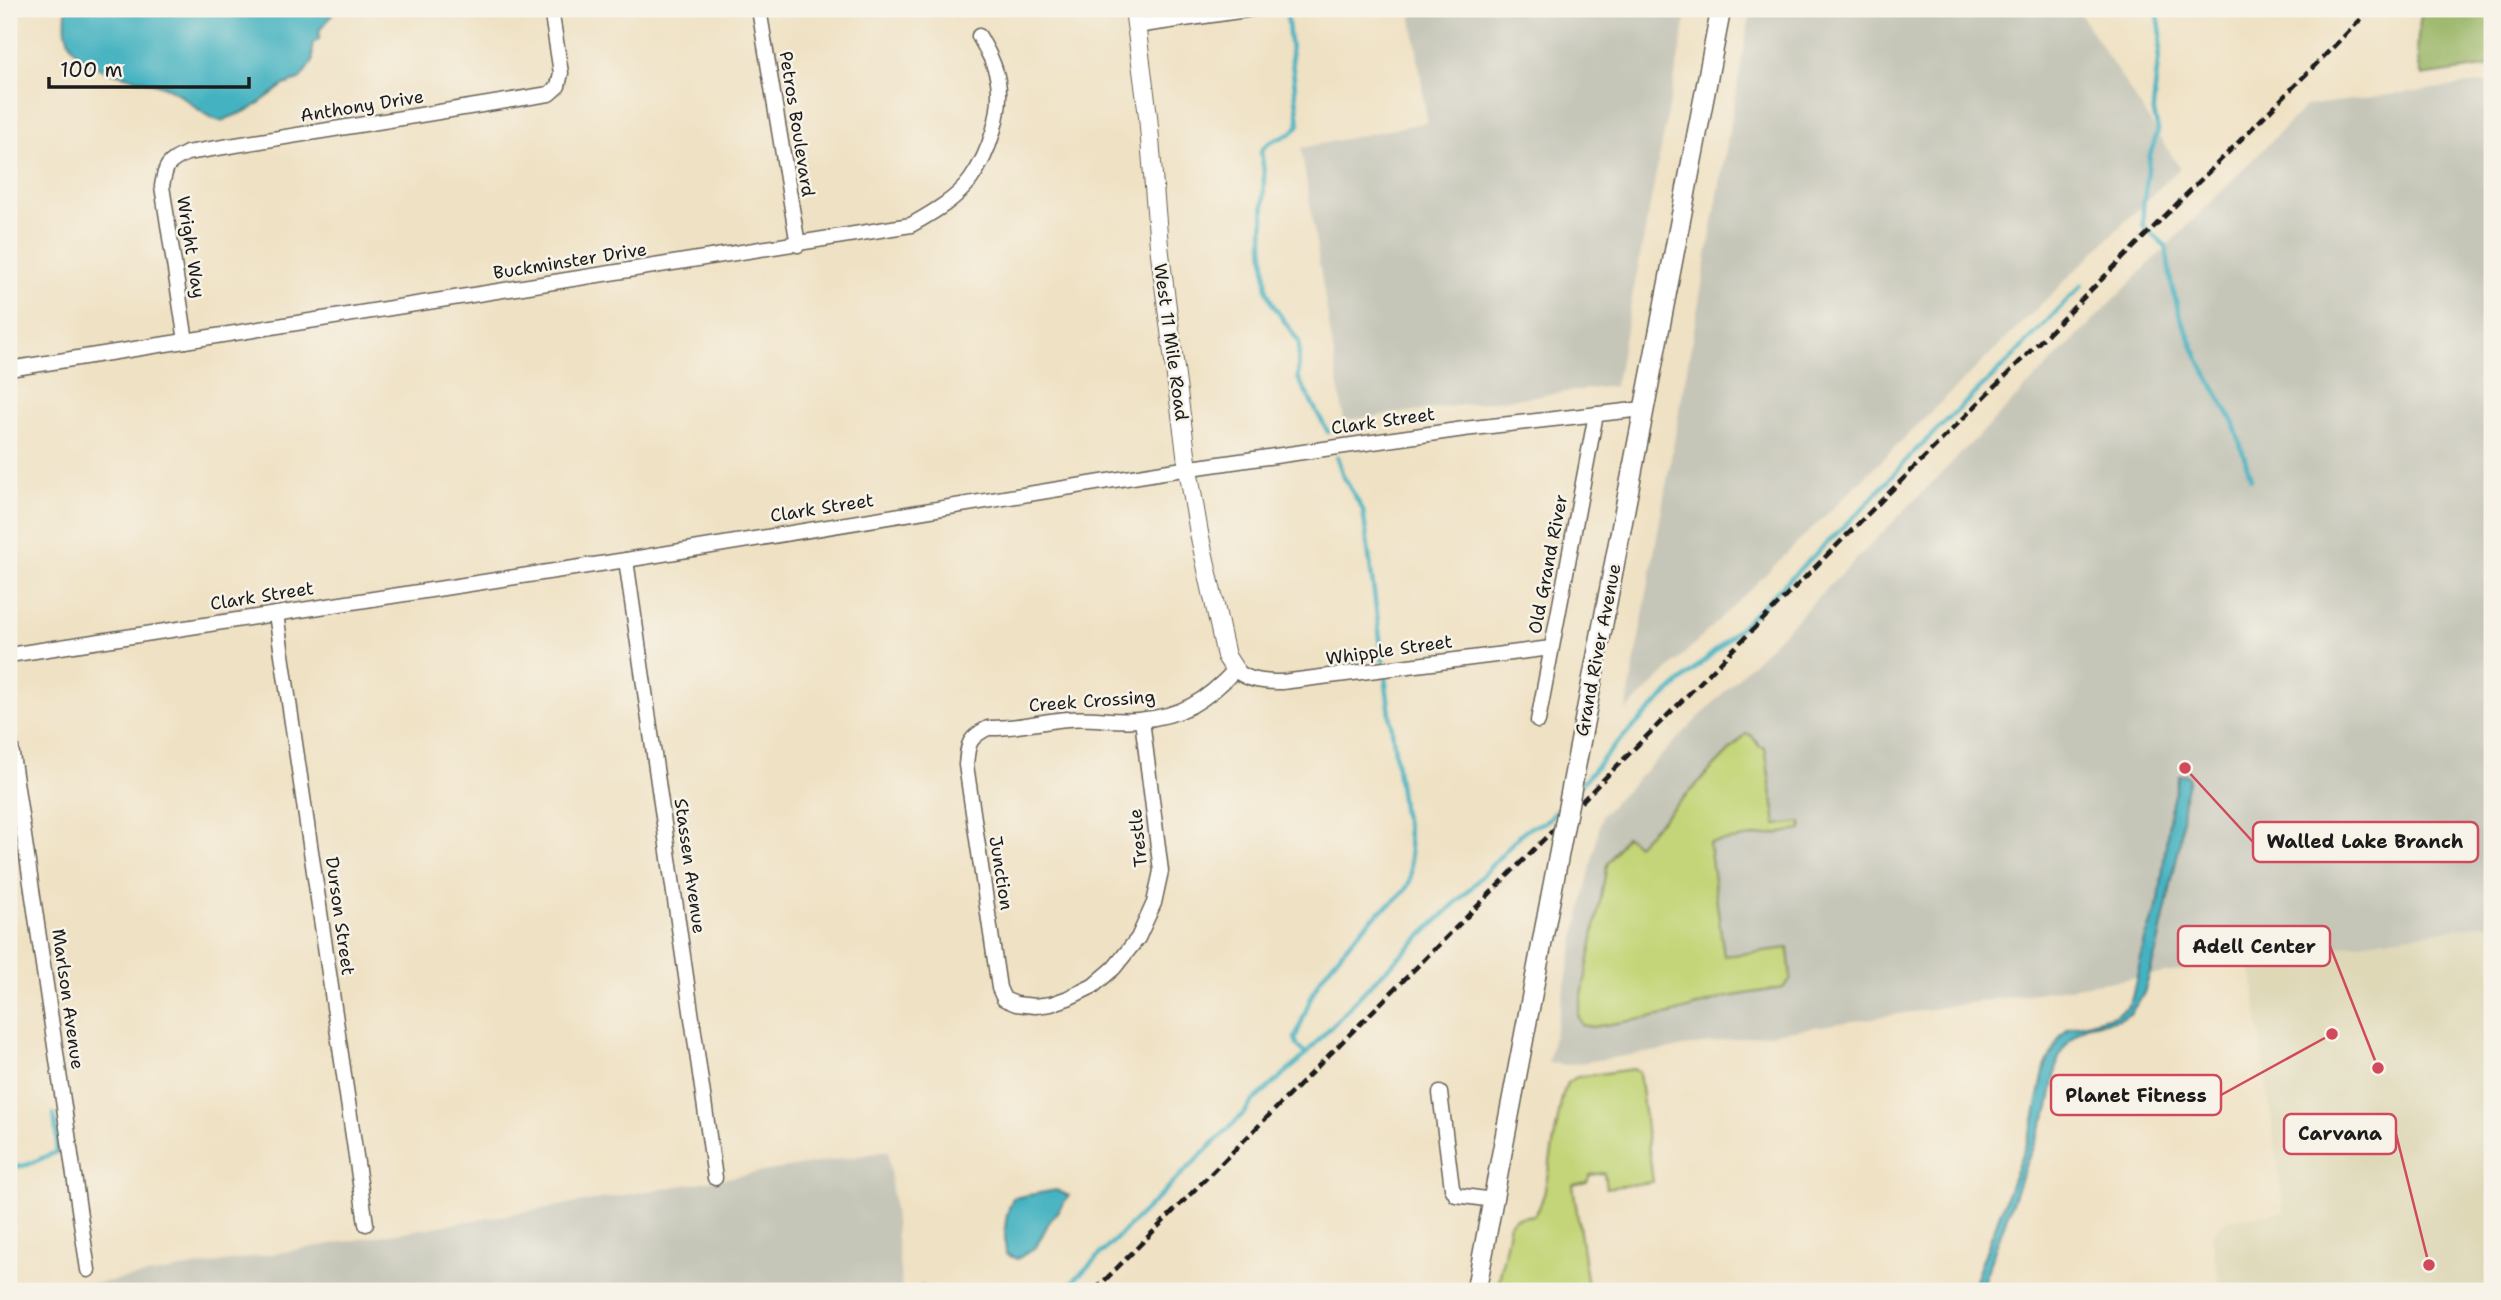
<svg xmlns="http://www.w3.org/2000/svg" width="2501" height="1300" viewBox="0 0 2501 1300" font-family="'Shantell Sans',sans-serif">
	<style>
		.built { fill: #ded8b7 }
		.industrial { fill: #c5c5b8 }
		.green { fill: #c3d578; stroke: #70784a; stroke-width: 2 }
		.forest { fill: #9ab668; stroke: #5b6942; stroke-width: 2 }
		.water { fill: #45b2c1; stroke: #30676e; stroke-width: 2 }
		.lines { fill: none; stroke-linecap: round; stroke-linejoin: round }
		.stream { stroke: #45b2c1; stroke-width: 4.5 }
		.minor-casing { stroke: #666156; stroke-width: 17 }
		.tertiary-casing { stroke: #666156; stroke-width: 20 }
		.secondary-casing { stroke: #666156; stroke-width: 22 }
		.minor { stroke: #fff; stroke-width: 14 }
		.tertiary { stroke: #fff; stroke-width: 18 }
		.secondary { stroke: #fff; stroke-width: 19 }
		.rail { stroke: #1c1c1c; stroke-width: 4.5; stroke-dasharray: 10 5; stroke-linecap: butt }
		.secondary-bridge-casing { stroke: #666156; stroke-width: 22; stroke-linecap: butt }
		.secondary-bridge { stroke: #fff; stroke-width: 19 }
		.labels { text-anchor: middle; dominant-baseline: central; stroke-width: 5; stroke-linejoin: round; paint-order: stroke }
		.street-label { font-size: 18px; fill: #1c1c1c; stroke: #f7f3e8 }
		.leader { fill: none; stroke: #d1495b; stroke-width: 2.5 }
		.callout-dot { fill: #d1495b; stroke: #f7f3e8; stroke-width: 2.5 }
		.callout { fill: #f7f3e8; stroke: #d1495b; stroke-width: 2.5 }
		.callout-label { font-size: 19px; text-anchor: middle; font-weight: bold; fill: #1c1c1c }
	</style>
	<rect width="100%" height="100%" fill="#f7f3e8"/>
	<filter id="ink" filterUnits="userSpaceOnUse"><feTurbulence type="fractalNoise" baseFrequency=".0143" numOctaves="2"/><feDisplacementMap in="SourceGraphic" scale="14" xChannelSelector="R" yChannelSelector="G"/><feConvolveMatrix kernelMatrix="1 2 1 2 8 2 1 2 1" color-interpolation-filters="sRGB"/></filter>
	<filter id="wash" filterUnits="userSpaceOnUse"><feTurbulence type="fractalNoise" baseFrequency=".00686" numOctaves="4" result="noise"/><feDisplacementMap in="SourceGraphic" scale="28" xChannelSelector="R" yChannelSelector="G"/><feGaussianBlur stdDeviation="1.57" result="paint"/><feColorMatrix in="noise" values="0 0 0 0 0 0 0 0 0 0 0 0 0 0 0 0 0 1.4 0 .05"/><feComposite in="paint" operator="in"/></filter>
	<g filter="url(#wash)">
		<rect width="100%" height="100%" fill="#efe1c3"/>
		<polygon class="built" points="2492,923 2491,1291 2220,1291 2212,1237 2218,1227 2226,1220 2284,1212 2250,960"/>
		<g class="industrial">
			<polygon points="1411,9 1688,9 1615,386 1344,420 1301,148 1427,122"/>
			<polygon points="1751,9 2077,9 2180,168 1626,711"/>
			<polygon points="2492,81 2492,923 1566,1065 1548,1063 1602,815 2306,106"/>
			<polygon points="888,1151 902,1291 50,1291"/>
		</g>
		<g class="green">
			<polygon points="1746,734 1751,735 1760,747 1765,747 1776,825 1801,822 1802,830 1709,843 1724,956 1788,948 1791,979 1783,988 1727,997 1671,1014 1593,1027 1582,1025 1578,1016 1607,865 1625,837 1629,838 1637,845"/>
			<polygon points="1633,1069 1639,1072 1653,1182 1606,1188 1604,1173 1590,1175 1587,1182 1573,1185 1588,1286 1598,1287 1599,1291 1501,1291 1499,1281 1510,1223 1515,1218 1534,1215 1539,1208 1544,1194 1562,1097 1567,1083 1577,1077"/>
		</g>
		<path class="forest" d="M 2422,9 L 2492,9 L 2492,66 L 2422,76 C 2414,55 2418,31 2422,9 Z"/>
		<g class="water">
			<path d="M 66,9 L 335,9 L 331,17 L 320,29 L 319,39 L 312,44 L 313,61 L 299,80 L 284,85 L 251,109 L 221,121 C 202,117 187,97 170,89 C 136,73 75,78 66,31 C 65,24 66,16 66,9 Z"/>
			<polygon points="2185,774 2189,778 2184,798 2180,843 2157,949 2144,993 2130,1014 2119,1019 2086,1026 2071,1039 2062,1051 2058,1060 2049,1108 2026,1164 1980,1291 1971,1291 2033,1125 2045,1067 2060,1037 2068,1028 2115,1015 2127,1007 2132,998 2145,940 2159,901 2170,811 2179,775"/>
			<path d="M 1056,1190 L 1069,1196 L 1048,1224 L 1036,1247 L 1017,1259 L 1006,1254 C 1004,1233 1004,1217 1013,1198 Z"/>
		</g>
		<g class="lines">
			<g class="stream">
				<polyline points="2157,9 2161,34 2153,108 2158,131 2150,155 2143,207 2143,226 2166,246 2171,282 2179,313 2199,360 2234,424 2251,479"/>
				<path d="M 1287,15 L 1299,124 C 1291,140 1269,137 1261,151 L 1264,172 L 1263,244 L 1267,291 L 1273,305 L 1299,342 L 1298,378 L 1328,432"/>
				<polyline points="1337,457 1343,476 1363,510 1383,661"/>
				<polyline points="1578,788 1616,744 1664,697 1726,641 1864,507 1913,453 2003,367 2082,285"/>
				<path d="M 1306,1054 L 1297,1045 L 1295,1038 C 1306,1014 1310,991 1327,970 C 1342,951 1357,933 1374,917 C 1385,906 1403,898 1409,883 C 1414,872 1408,826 1403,814 L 1385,676"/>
				<polyline points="9,1168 27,1165 56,1152 57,1140 54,1114"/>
				<polyline points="922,1287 924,1291"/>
				<polyline points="1063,1291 1243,1114 1253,1101 1298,1062 1375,980 1467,892 1520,835 1531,827 1545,822 1560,806"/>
			</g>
		</g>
	</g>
	<g filter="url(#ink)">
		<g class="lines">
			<defs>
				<g id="minor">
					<polyline points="759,9 798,245"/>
					<polyline points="1136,26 1253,9"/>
					<path d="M 186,341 L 162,186 C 166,164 167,163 187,153 L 549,94 L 558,86 L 561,73 L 551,9"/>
					<path d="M 9,369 L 911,225 C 932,213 957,199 971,179 C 989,153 1003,112 998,81 C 995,64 987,50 979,36"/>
					<polyline points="626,560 715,1178"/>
					<polyline points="276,614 366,1224"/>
					<polyline points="9,655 626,560 1163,472 1464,429 1643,409"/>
					<path d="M 1142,720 L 1161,871 L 1154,903 L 1138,938 L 1114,968 L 1093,986 L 1068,998 L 1051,1004 L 1035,1006 L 1016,1004 L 1004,999 L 999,988 L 966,765 C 968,744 968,738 988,728 C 1014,729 1041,721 1068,719 C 1091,717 1115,722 1138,720 C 1181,717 1206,701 1235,670 C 1249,681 1264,682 1282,682 L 1551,648"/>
					<polyline points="1538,721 1596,414"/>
					<polyline points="9,734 88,1270"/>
					<polyline points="1440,1093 1452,1188 1456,1195 1493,1200"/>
				</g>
				<polyline id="tertiary" points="1134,9 1148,116 1159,246 1188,469 1199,533 1226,656 1235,670"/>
				<g id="secondary">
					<polyline points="1618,545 1721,9"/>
					<polyline points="1476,1291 1507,1126"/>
				</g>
			</defs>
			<use href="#minor" class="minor-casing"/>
			<use href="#tertiary" class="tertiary-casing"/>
			<use href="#secondary" class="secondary-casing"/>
			<use href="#minor" class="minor"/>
			<use href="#tertiary" class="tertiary"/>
			<use href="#secondary" class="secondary"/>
			<polyline class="rail" points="1094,1291 2371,9"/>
			<defs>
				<polyline id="secondary-bridge" points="1507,1126 1618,545"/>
			</defs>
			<use href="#secondary-bridge" class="secondary-bridge-casing"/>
			<use href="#secondary-bridge" class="secondary-bridge"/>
		</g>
	</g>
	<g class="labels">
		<g class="street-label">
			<text transform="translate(362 106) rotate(-9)">Anthony Drive</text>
			<text transform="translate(797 124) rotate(81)">Petros Boulevard</text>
			<text transform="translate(191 247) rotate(81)">Wright Way</text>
			<text transform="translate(570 261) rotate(-9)">Buckminster Drive</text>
			<text transform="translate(1171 342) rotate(82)">West 11 Mile Road</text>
			<text transform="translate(1383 421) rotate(-8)">Clark Street</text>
			<text transform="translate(822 508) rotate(-9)">Clark Street</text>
			<text transform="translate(1548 564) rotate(-79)">Old Grand River</text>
			<text transform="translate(262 596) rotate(-9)">Clark Street</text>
			<text transform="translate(1389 650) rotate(-8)">Whipple Street</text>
			<text transform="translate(1598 650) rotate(-79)">Grand River Avenue</text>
			<text transform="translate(1092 701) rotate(-4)">Creek Crossing</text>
			<text transform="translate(1138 838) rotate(-96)">Trestle</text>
			<text transform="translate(690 866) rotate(82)">Stassen Avenue</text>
			<text transform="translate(1001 873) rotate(81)">Junction</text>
			<text transform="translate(340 916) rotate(82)">Durson Street</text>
			<text transform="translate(68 999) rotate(82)">Marlson Avenue</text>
		</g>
	</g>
	<path class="leader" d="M2185 768L2253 842M2378 1068L2330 946M2332 1034L2221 1095M2429 1265L2396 1134"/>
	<g class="callout-dot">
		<circle cx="2185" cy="768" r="7"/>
		<circle cx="2378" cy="1068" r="7"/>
		<circle cx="2332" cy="1034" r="7"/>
		<circle cx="2429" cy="1265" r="7"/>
	</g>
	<g class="callout">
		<rect x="2253" y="822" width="225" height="40" rx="7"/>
		<rect x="2178" y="926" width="152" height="40" rx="7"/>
		<rect x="2051" y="1075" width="170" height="40" rx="7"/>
		<rect x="2284" y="1114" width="112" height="40" rx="7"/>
	</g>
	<g class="callout-label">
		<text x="2365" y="848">Walled Lake Branch</text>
		<text x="2254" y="953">Adell Center</text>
		<text x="2136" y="1102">Planet Fitness</text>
		<text x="2340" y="1140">Carvana</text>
	</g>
	<rect width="2501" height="1300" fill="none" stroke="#f7f3e8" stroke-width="35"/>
	<path d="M49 77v10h200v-10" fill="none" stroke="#1c1c1c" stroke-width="3.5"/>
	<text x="60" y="77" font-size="21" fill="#1c1c1c" stroke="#f7f3e8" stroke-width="5" paint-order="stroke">100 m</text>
</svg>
